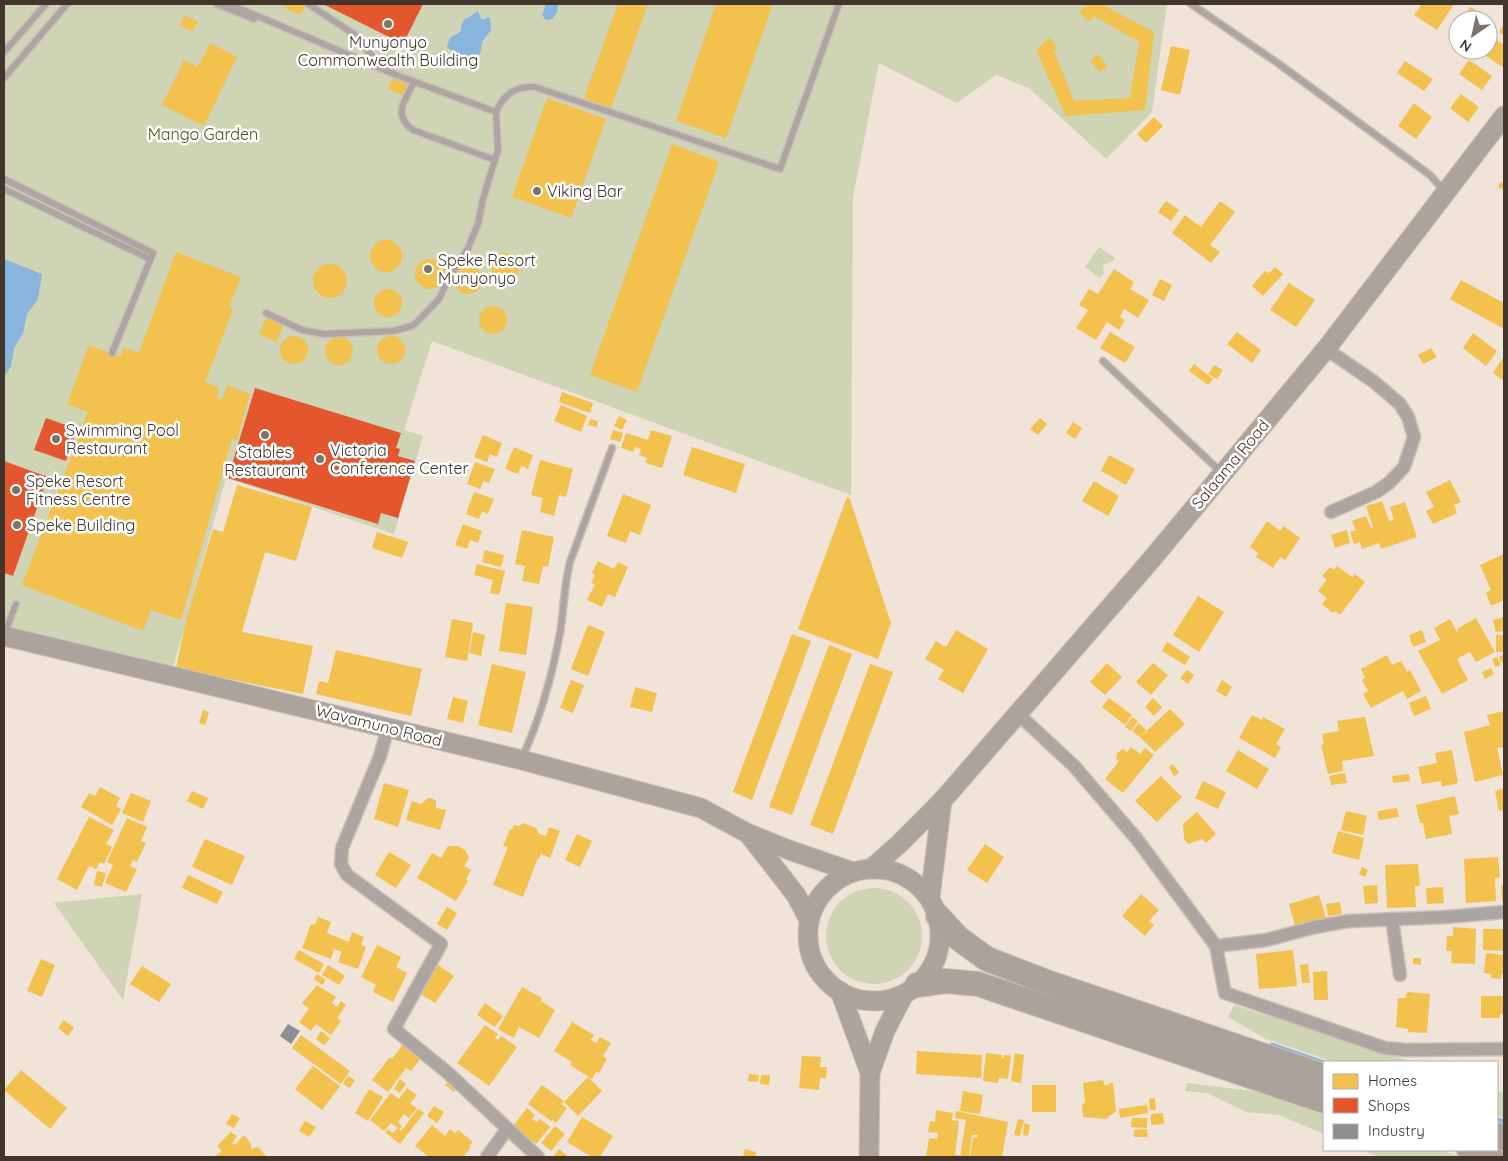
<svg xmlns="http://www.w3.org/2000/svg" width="1508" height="1161" viewBox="0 0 1508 1161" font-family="Quicksand,sans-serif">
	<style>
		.green { fill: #ced4b4 }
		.water { fill: #88b5dd }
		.homes { fill: #f2c14e }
		.shops { fill: #e4572e }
		.industry { fill: #8d8d92 }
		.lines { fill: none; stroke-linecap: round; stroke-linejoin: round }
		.stream { stroke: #88b5dd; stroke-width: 5 }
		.lane-casing { stroke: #ccc1b8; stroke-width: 9 }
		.street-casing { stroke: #ccc1b8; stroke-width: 15 }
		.secondary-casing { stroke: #ccc1b8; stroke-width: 21 }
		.highway-casing { stroke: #ccc1b8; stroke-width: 26 }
		.lane { stroke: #ada5a1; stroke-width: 6 }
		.street { stroke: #ada5a1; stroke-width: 12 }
		.secondary { stroke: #ada39d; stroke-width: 19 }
		.highway { stroke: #aca29c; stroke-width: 24 }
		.poi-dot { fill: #7f7368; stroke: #fff; stroke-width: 2 }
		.labels { text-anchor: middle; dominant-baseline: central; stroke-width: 5; stroke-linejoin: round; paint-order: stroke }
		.poi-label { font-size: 16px; fill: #42362c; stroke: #fff; text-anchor: start }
		.park-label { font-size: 16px; fill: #43571c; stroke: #fff }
		.street-label { font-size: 16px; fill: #42362c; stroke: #fff }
	</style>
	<rect width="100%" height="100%" fill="#f0e3d8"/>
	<g class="green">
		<polygon points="4,4 1167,4 1152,112 1106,159 1029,88 996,75 957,103 879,63 853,197 851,495 432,341 404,430 423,436 394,534 226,478 173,668 4,627"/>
		<polygon points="1099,247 1115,258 1113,261 1103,265 1104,273 1100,278 1085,267"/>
		<circle cx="874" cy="936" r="48"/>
		<polygon points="142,894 123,1000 54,903"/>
		<polygon points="1234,1005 1412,1062 1334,1062 1266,1039 1228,1017"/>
		<polygon points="1187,1083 1260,1092 1324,1109 1324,1134 1279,1115 1246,1112 1207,1093 1185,1091"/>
		<polygon points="1497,1091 1504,1093 1504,1118 1497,1115"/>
		<polygon points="1361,1150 1439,1150 1462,1157 1379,1157"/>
	</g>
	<g class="water">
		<polygon points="546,4 558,4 557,13 552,19 546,20 542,15"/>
		<path d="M 478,11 L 481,19 L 485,19 L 488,17 L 490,18 L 491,30 L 482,42 L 481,50 L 478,58 C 470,60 462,63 454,58 L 458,56 L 458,53 L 447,48 C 450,33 451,39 461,31 L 461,26 L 465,18 L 466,19 Z"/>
		<polygon points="4,259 42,274 38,299 27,314 23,333 14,348 11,366 4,377"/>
	</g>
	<g class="homes">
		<polygon points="283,4 306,4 300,15 282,6"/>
		<polygon points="618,4 648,4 611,108 584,98"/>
		<polygon points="716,4 773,4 726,138 676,121"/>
		<polygon points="1087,4 1101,4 1154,32 1145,110 1066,116 1036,50 1049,38 1058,48 1054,51 1074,101 1130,98 1139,42 1094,16 1089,22 1079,12"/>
		<polygon points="1422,4 1454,4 1437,30 1414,15"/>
		<polygon points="1470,7 1489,17 1487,20 1463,20"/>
		<polygon points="185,15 198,22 192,32 179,25"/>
		<polygon points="1504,24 1504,36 1499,32"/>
		<polygon points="1488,34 1504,45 1504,68 1477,50 1488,50"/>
		<polygon points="210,43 237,57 204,126 162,105 184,60 198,67"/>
		<polygon points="1171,46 1190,50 1180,95 1161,90"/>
		<polygon points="1097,54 1108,66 1100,72 1090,61"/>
		<polygon points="1469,60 1492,76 1482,90 1459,74"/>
		<polygon points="1405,61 1433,79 1424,91 1397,73"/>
		<polygon points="394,76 411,84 405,97 388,89"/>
		<polygon points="1461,94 1479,107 1468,122 1450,108"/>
		<polygon points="547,98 606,119 571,218 512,197"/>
		<polygon points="1414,103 1432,117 1416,139 1398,126"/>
		<polygon points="1154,117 1163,126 1146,143 1137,134"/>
		<polygon points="672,144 719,162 637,392 590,375"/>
		<polygon points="1500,182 1504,183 1504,189 1498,188"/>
		<polygon points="1166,201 1179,210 1171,221 1158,212"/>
		<polygon points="1220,201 1235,212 1210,245 1220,252 1211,263 1172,233 1185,215 1201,227"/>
		<circle cx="386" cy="256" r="16"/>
		<polygon points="176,252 241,277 229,307 233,309 205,382 219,388 217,397 222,400 227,385 250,394 237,440 232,439 181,620 151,610 143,631 22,585 88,412 67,404 89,345 120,357 124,347 139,353"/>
		<circle cx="505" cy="267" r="14"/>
		<circle cx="430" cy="274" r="15"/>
		<circle cx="330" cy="281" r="17"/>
		<circle cx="468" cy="280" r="14"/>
		<polygon points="1275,267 1283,274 1263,296 1252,286 1265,271 1269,273"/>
		<polygon points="1114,269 1134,282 1130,289 1149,300 1138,318 1124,309 1120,317 1125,320 1119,330 1107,322 1096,340 1076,328 1088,310 1079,305 1089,289 1098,294"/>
		<polygon points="1160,279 1172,285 1164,301 1152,295"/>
		<polygon points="1461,280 1504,303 1504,329 1450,299"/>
		<polygon points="1289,283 1315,300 1296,327 1270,310"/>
		<circle cx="388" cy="303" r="14"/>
		<circle cx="493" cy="320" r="14"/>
		<polygon points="267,317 284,325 276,342 259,334"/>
		<polygon points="1110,332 1135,347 1125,363 1100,348"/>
		<polygon points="1237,332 1261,350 1252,363 1227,344"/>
		<polygon points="1473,333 1497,351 1486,366 1463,348"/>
		<circle cx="294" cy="350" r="14"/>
		<circle cx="391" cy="350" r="14"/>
		<circle cx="339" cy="351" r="14"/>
		<polygon points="1431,348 1437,357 1423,364 1418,355"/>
		<polygon points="1504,356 1504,381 1493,373"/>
		<polygon points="1194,364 1213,379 1208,385 1189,371"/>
		<polygon points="1214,365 1223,370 1217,379 1208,374"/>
		<polygon points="562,392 593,403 590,413 559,402"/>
		<polygon points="561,405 587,416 581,432 554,421"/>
		<polygon points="619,416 627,420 622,430 614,426"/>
		<polygon points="1040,418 1047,424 1038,435 1030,429"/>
		<polygon points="590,419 598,421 597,427 588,425"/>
		<polygon points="1073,422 1082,428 1075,439 1066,433"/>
		<polygon points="613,430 623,433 620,442 610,439"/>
		<polygon points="651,430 672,436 662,468 646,463 647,458 639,455 641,449 635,447 633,452 621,448 626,433 648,440"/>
		<polygon points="483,435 502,443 497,457 490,454 487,462 474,457"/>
		<polygon points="514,447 533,455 528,469 521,466 518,474 505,469"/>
		<polygon points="692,447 745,464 736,493 683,475"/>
		<polygon points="1109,455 1135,469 1126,485 1101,471"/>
		<polygon points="540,460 573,469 566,497 559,495 554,516 540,512 543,498 531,495"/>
		<polygon points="475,462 495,469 489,483 483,481 480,489 467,484"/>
		<polygon points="1450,480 1461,502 1454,505 1457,513 1433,524 1426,511 1434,507 1426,492"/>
		<polygon points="1094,481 1119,496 1108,516 1082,501"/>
		<polygon points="237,485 312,507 296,561 265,552 242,632 313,646 303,694 176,668 186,620 213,529 223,532"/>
		<polygon points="474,492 494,499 488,514 482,511 479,519 466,514"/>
		<polygon points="623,494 651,505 640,535 630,531 626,543 607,536"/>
		<polygon points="847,497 850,499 891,623 878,659 798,629"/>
		<polygon points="1382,501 1389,521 1394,520 1390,507 1405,502 1417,537 1381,549 1379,543 1362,549 1360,542 1354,544 1350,532 1356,530 1352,521 1366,516 1371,528 1373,527 1366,506"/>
		<polygon points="1267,521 1280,531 1284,526 1300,538 1285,560 1280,557 1273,568 1256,557 1258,553 1250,547"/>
		<polygon points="463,524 482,531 478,543 470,540 467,549 455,545"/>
		<polygon points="522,530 554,537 548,567 543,566 539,584 522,581 525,566 515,564"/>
		<polygon points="1347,530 1350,543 1335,548 1331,535"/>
		<polygon points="377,532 408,542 402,558 372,548"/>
		<polygon points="485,550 504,555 501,567 482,562"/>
		<polygon points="1504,554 1504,600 1491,606 1486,593 1491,590 1480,565"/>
		<polygon points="598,561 614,569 618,562 628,567 615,597 608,594 602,607 587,600 595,584 591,583 595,575 592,573"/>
		<polygon points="477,564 505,571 499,595 490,593 493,580 474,575"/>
		<polygon points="1337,566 1352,577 1355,574 1365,582 1340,615 1335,611 1333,613 1322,604 1327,598 1318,591 1327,580 1322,576 1330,567 1334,570"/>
		<polygon points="1198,596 1224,612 1199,652 1173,635"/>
		<polygon points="506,603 533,607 526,655 499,651"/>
		<polygon points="1504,617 1504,631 1496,632 1493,620"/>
		<polygon points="1476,618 1495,652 1476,662 1470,652 1457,659 1468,680 1442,694 1418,651 1440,640 1434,628 1450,619 1457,632 1458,631 1457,629"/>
		<polygon points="452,619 473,623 467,661 445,657"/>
		<polygon points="588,625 605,632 588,676 571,669"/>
		<polygon points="956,630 988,649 963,693 938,679 944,670 925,659 936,641 946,647"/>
		<polygon points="1422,630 1426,642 1413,647 1409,635"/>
		<polygon points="473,632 485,635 481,656 469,653"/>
		<polygon points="792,634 811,641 752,800 733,792"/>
		<rect x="1496" y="635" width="8" height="17"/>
		<polygon points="1167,642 1190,657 1185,665 1162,651"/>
		<polygon points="829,645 852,654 792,815 769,807"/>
		<polygon points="336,650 422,669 411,716 316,694 319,681 328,683"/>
		<polygon points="1387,655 1392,665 1401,661 1407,672 1410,670 1421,691 1407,699 1403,691 1371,708 1363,694 1368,691 1362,680 1365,678 1361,669"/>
		<polygon points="1504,655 1504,662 1501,663 1499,656"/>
		<polygon points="1497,657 1501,665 1495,667 1492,659"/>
		<polygon points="1107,663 1122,677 1105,695 1090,682"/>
		<polygon points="1153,663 1168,675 1151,695 1136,682"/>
		<polygon points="492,664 526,672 512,733 478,725"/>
		<polygon points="870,664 893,672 833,834 810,825"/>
		<polygon points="1491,668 1494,674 1485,679 1482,672"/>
		<polygon points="1187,670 1194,675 1188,684 1180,678"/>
		<polygon points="571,680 584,685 573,713 560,708"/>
		<polygon points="1222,680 1232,687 1226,697 1216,691"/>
		<polygon points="635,687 657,693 652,712 630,707"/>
		<polygon points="1426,696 1431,709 1414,716 1409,703"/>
		<polygon points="453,697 468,701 463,723 447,719"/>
		<polygon points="1109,698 1132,715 1125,725 1102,707"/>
		<polygon points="1153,698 1162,707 1154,716 1145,707"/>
		<polygon points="1170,709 1185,724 1155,752 1140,737"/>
		<polygon points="203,710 209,712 205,725 199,723"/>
		<polygon points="1504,711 1504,747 1497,748 1503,775 1475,782 1464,732 1490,725 1487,715"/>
		<polygon points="1252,715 1262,720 1263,717 1285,729 1276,744 1281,747 1275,758 1239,738"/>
		<polygon points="1132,717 1138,721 1131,731 1125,727"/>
		<polygon points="1365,717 1374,756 1342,761 1343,771 1328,774 1321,745 1324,744 1322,734 1339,731 1337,721"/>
		<polygon points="1139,723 1146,730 1140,737 1132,731"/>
		<polygon points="1131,747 1140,754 1145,748 1154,755 1123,793 1105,779 1119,761 1116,759 1117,753 1123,749 1127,752"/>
		<polygon points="1238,750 1269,769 1257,789 1226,771"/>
		<polygon points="1452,750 1458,783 1442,787 1441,781 1422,784 1418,767 1437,763 1435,753"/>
		<polygon points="1173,764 1179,773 1174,776 1169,767"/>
		<polygon points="1345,773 1347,783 1331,785 1329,776"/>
		<polygon points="1409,774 1410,781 1393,783 1392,776"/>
		<polygon points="1161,776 1182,797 1157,822 1135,801"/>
		<polygon points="1203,781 1226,792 1218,809 1195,798"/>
		<polygon points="384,783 409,790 398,827 374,819"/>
		<polygon points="100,787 120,798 116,806 121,809 112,825 81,807 89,793 95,796"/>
		<polygon points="1504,788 1504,810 1499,811 1495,791"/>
		<polygon points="192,791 208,798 203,809 187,801"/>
		<polygon points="131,793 151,801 143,822 122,813"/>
		<polygon points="1455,796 1459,814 1449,816 1452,834 1426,839 1423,823 1420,823 1416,805"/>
		<polygon points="428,798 432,798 436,801 436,808 446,810 440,830 406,820 412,801 421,804"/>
		<polygon points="1397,808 1399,817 1379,820 1377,811"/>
		<polygon points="1346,811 1367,816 1363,835 1341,830"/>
		<polygon points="1197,812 1216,834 1206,843 1203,839 1188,844 1184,839 1183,824"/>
		<polygon points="89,817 114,830 106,844 112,847 104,864 100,862 96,869 89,866 77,890 57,879"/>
		<polygon points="127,818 147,827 141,841 146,843 137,862 133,860 130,866 137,869 126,892 105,883 113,865 107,862"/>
		<polygon points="523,823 536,828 539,834 546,836 549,827 560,831 550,858 541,854 539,859 538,858 523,897 493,885 508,847 503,846 510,829 512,830 514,825 519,826"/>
		<polygon points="1338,831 1364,838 1359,860 1332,853"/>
		<polygon points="577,834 592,841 580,867 565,860"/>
		<polygon points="205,839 245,856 232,885 192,867"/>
		<polygon points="985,844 1004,857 987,883 967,870"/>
		<polygon points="448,846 458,846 465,850 469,858 464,866 471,870 466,879 468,881 456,901 417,878 432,853 441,858"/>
		<polygon points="389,852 411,865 396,888 375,875"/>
		<polygon points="1498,857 1500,877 1495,878 1496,901 1466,903 1464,859"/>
		<polygon points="1418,864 1420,886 1415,886 1416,907 1387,908 1385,865"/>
		<polygon points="1362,867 1368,870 1365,877 1359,874"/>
		<polygon points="97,871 106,873 102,887 94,885"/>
		<polygon points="188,875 223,892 217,904 182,888"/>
		<polygon points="1377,885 1378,903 1365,904 1363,886"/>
		<polygon points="1501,885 1504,885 1504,902 1502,902"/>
		<polygon points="1443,887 1444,903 1427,904 1426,888"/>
		<polygon points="1141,894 1159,910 1149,921 1154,925 1145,936 1122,916"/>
		<polygon points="1319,895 1326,918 1295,926 1289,904"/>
		<polygon points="1340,902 1342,914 1328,916 1326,904"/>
		<polygon points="447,907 457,913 447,930 437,924"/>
		<polygon points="318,917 331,922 327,933 349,942 352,932 364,937 361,945 366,947 358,969 338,962 342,952 334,949 331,959 302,948 311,924 315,925"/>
		<polygon points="1453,927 1476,929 1475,964 1451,963 1452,951 1446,951 1447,936 1453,936"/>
		<polygon points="1483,929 1504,929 1504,951 1483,950"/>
		<polygon points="377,945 401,957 396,967 407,973 393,1002 373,992 376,985 361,977"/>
		<polygon points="299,950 324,964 319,973 294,959"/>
		<polygon points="1293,950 1297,986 1259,989 1256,954"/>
		<polygon points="1486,953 1504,955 1504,973 1502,973 1501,979 1491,978 1491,974 1484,973"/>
		<polygon points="1413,958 1421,958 1421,965 1413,964"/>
		<polygon points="41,959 55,965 42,997 27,991"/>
		<polygon points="1308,964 1310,983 1302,983 1300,965"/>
		<polygon points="328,965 345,976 339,985 322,975"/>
		<polygon points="438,965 454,976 435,1003 419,993"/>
		<polygon points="142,966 171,984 159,1002 130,984"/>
		<polygon points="1327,971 1328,1000 1314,1000 1313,972"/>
		<polygon points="317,974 326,980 322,985 314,979"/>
		<polygon points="317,985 336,997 332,1003 337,1007 341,1001 346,1005 337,1018 341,1021 331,1035 316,1024 311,1031 299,1022 309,1009 302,1003"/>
		<polygon points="522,987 542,998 541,1001 555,1010 539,1038 519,1027 514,1038 498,1029"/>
		<polygon points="1407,992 1430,994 1427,1033 1408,1032 1408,1029 1396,1027 1398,998 1406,998"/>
		<polygon points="1481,996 1504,996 1504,1014 1500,1014 1500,1018 1481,1018"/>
		<polygon points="485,1003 503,1016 495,1027 477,1015"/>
		<polygon points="64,1020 74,1028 68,1036 58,1028"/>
		<polygon points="572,1022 594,1035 591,1040 596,1043 600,1037 611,1043 603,1056 607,1059 599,1073 596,1072 592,1079 570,1065 572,1062 554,1051"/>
		<polygon points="485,1025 498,1034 495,1038 498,1040 501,1036 517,1047 489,1086 457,1063"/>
		<polygon points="321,1031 330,1038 324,1045 316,1039"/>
		<polygon points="301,1035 350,1071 341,1084 292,1048"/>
		<polygon points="403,1044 421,1058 411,1071 406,1068 388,1092 372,1080 390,1057 392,1059"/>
		<polygon points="917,1051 982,1055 981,1078 916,1074"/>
		<polygon points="986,1053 1002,1055 1002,1058 1004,1058 1004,1055 1011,1056 1008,1079 999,1078 998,1083 983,1081"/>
		<polygon points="1015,1053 1024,1055 1021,1083 1011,1081"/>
		<polygon points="802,1056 821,1057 820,1067 827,1067 826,1078 820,1078 819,1090 799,1088"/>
		<polygon points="313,1066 340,1086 322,1110 295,1089"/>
		<polygon points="21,1070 67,1108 50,1129 4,1090"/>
		<polygon points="749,1074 759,1075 758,1082 748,1081"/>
		<polygon points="761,1075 770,1075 769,1085 760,1084"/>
		<polygon points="348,1076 355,1080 350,1088 343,1084"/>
		<polygon points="588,1077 602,1091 578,1116 564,1102"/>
		<polygon points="400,1079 406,1084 400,1093 394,1089"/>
		<polygon points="449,1080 458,1087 454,1092 445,1085"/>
		<polygon points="1103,1080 1105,1086 1113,1082 1116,1111 1106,1119 1083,1117 1082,1104 1085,1103 1083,1083"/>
		<polygon points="542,1085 564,1101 561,1104 567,1108 556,1123 552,1120 551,1121 528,1104"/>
		<rect x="1032" y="1085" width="24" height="27"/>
		<polygon points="407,1088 417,1095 410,1104 417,1108 409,1118 404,1114 398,1122 402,1126 399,1130 401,1131 418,1109 424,1113 400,1144 385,1132 388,1129 393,1133 398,1128 391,1123 384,1131 370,1120 391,1093 399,1099"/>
		<polygon points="369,1089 383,1097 368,1121 355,1113"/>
		<polygon points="963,1091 983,1095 980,1114 960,1111"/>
		<polygon points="1155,1098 1156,1110 1150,1110 1149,1099"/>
		<polygon points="1147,1105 1148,1113 1120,1118 1119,1109"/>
		<polygon points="434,1106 444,1112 437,1123 427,1116"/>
		<polygon points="527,1108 535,1115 532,1119 537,1122 540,1119 550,1127 536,1144 513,1126"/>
		<polygon points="936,1110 953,1113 952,1120 959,1121 955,1155 960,1155 959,1157 926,1157 929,1138 937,1139 938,1133 928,1132 930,1121 935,1122"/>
		<polygon points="956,1111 1008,1122 1002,1157 970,1157 973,1137 977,1138 978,1135 972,1135 969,1157 960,1157 966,1120 955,1118"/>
		<polygon points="1163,1113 1164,1124 1151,1125 1151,1114"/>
		<polygon points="232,1114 240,1118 234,1128 226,1124"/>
		<polygon points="582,1117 613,1136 600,1157 592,1157 567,1142"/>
		<polygon points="1132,1118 1147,1118 1147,1128 1131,1127"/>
		<polygon points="1018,1119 1024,1120 1020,1136 1014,1135"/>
		<polygon points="305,1121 316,1127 309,1137 299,1131"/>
		<polygon points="1024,1123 1030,1125 1028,1136 1023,1135"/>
		<polygon points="432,1125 445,1136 450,1129 455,1133 458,1130 473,1142 469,1146 471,1147 463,1157 429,1157 415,1146"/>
		<polygon points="555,1126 565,1134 551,1151 541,1143"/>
		<polygon points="1147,1129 1148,1137 1134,1137 1134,1130"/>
		<polygon points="231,1132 237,1136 232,1143 235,1145 244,1135 251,1144 251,1149 258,1147 267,1157 214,1157 222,1151 217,1146"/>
		<polygon points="559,1149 569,1157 553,1157"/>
		<polygon points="745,1149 756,1152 755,1157 743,1157"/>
	</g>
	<g class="shops">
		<polygon points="323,4 423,4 403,44"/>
		<polygon points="255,388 401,433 396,448 400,449 398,456 415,461 398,518 381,513 378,524 228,478"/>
		<polygon points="46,418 77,429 66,461 34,450"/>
		<polygon points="4,461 48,477 13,576 4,573"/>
	</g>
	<polygon class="industry" points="288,1024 300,1031 291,1044 280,1036"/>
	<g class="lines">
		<g class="stream">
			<polyline points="1272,1045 1324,1063"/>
			<polyline points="1497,1120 1504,1122"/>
		</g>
		<defs>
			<g id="lane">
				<polyline points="217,4 254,19"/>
				<path d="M 229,4 L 394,74 L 496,112 C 504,94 515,86 535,87 L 780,169 L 839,4"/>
				<polyline points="308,4 354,34 380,66"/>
				<polyline points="1191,4 1279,64 1430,175 1445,192"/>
				<polyline points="4,52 46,4"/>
				<polyline points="4,78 67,4"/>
				<path d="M 414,82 C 405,100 392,115 413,130 L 495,160"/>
				<polyline points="4,179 153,253 112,353"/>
				<polyline points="4,189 150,259"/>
				<polyline points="266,313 302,330 324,334 393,331 412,326 417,322 439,299 450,276 468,248 478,224 483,199 498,150 496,112"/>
				<polyline points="1103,361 1222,473"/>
				<polyline points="4,635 16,604"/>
				<path d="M 522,758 C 540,719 552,676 560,633 C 564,609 564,585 570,562 L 612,448"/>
			</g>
			<g id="street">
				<polyline points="1326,349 1373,381 1400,404 1408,417 1414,437 1404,467 1389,483 1376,492 1331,512"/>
				<polyline points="1018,714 1074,766 1136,838 1216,946 1225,993 1385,1048 1406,1050 1504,1049"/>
				<polyline points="388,727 380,756 342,848 341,864 347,875 441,944 394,1029 448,1073 538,1157"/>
				<polyline points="1392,919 1400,975"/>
				<polyline points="1216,946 1266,940 1315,927 1349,921 1446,917 1504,912"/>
				<polyline points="487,1157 507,1129"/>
			</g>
			<g id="secondary">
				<polyline points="4,636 522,760 701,808 747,833 789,850 853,872"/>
				<polyline points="750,836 796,895 809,920"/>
				<polyline points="871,869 899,844 942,801 1151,560 1326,349 1504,116"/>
				<circle cx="874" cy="935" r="66"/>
				<polyline points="930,898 942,801"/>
				<polyline points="840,991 870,1073"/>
				<polyline points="869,1157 870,1073 885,1031 904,994"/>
			</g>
			<g id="highway">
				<polyline points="938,916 958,938 987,959 1044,981 1324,1076"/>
				<polyline points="917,985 946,981 978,984 1324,1101"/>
				<polyline points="1497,1135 1504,1138"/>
				<polyline points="1469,1150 1491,1157"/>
			</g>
		</defs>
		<use href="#lane" class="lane-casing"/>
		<use href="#street" class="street-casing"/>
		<use href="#secondary" class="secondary-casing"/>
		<use href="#highway" class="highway-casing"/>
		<use href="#lane" class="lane"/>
		<use href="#street" class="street"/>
		<use href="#secondary" class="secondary"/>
		<use href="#highway" class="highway"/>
	</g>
	<g class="poi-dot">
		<circle cx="388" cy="24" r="5"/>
		<circle cx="537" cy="191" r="5"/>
		<circle cx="428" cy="269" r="5"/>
		<circle cx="265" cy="435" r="5"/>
		<circle cx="56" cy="439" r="5"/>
		<circle cx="320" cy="459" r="5"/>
		<circle cx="16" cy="490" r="5"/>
		<circle cx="17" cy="525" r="5"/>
	</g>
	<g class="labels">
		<g class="poi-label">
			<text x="388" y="42" text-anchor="middle">Munyonyo<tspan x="388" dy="18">Commonwealth Building</tspan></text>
			<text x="547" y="191">Viking Bar</text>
			<text x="438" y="260">Speke Resort<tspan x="438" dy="18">Munyonyo</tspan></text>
			<text x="66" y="430">Swimming Pool<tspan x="66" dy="18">Restaurant</tspan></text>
			<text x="330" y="450">Victoria<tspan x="330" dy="18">Conference Center</tspan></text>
			<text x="265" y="452" text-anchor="middle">Stables<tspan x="265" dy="18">Restaurant</tspan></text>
			<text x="26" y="481">Speke Resort<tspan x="26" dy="18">Fitness Centre</tspan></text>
			<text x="27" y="525">Speke Building</text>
		</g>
		<g class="park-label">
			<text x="203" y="134">Mango Garden</text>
		</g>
		<g class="street-label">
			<text transform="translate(1230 464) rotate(-50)">Salaama Road</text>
			<text transform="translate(379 725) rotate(14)">Wavamuno Road</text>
		</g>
	</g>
	<rect width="1508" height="1161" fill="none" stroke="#42362c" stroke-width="10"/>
	<rect x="1323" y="1061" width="175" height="90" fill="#ffffff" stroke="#b3afab"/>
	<rect x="1333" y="1074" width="25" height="15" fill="#f2c14e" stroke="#b3afab"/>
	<text x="1368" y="1086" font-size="15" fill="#42362c">Homes</text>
	<rect x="1333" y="1098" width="25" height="15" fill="#e4572e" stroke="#b3afab"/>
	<text x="1368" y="1111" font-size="15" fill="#42362c">Shops</text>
	<rect x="1333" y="1124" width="25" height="15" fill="#8d8d92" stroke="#b3afab"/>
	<text x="1368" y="1136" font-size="15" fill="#42362c">Industry</text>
	<g transform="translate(1473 35) rotate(214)"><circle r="24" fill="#ffffff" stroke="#b3afab"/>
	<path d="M0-4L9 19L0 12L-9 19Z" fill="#7f7368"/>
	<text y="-8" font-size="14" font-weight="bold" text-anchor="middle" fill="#42362c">N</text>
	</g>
</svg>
